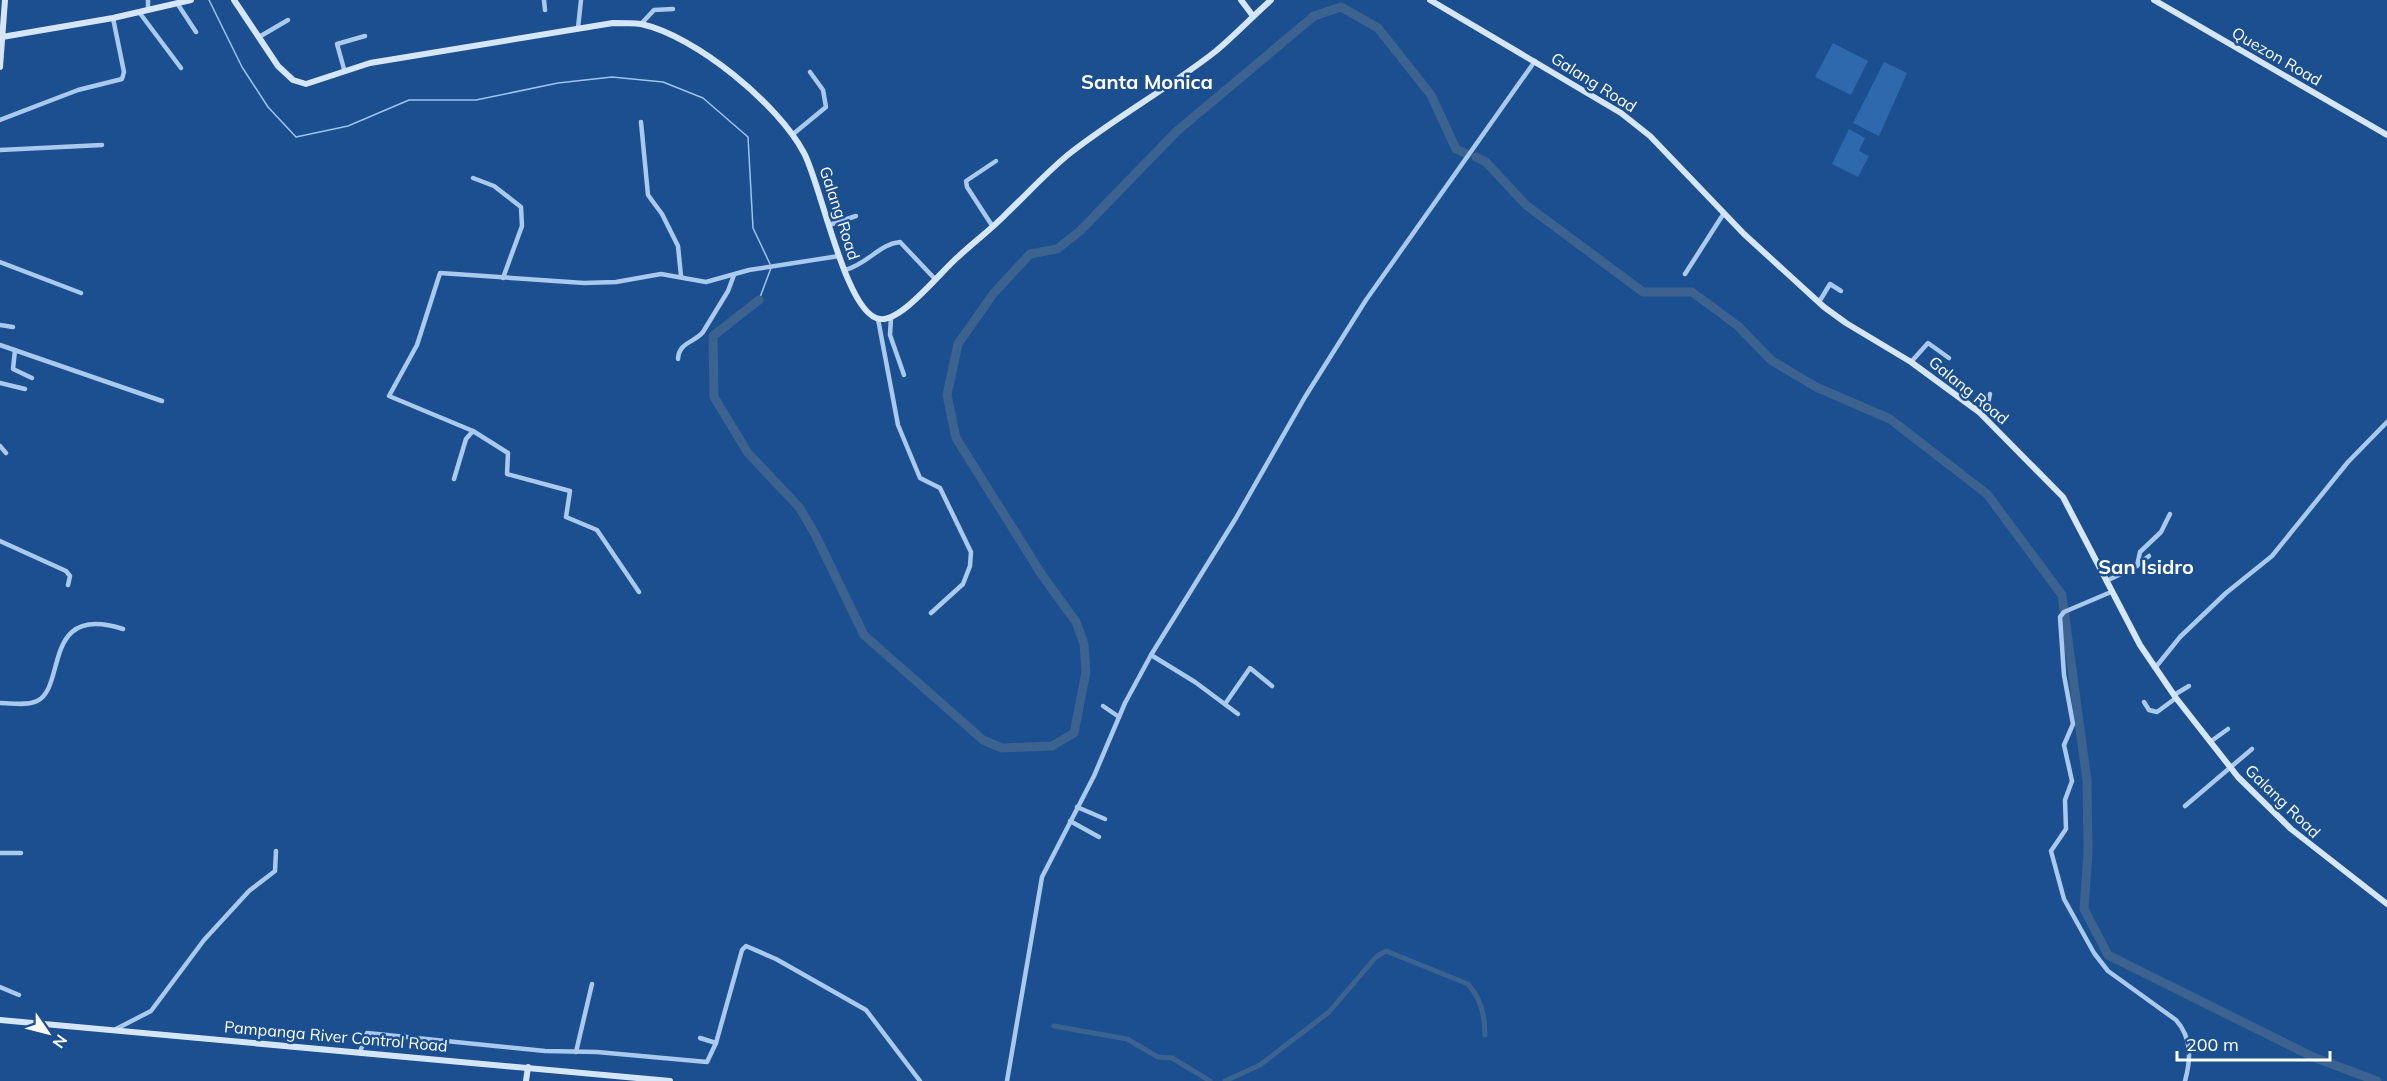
<svg xmlns="http://www.w3.org/2000/svg" width="2387" height="1081" viewBox="0 0 2387 1081" font-family="Mulish,sans-serif">
	<style>
		.green { fill: #2e69ad }
		.lines { fill: none; stroke-linecap: round; stroke-linejoin: round }
		.stream { stroke: #9cc4f0; stroke-width: 1.5 }
		.canal { stroke: #3c6290; stroke-width: 5 }
		.river { stroke: #3c6290; stroke-width: 9 }
		.street { stroke: #a9c9ee; stroke-width: 4.5 }
		.secondary { stroke: #d6e6fa; stroke-width: 6 }
		.labels { text-anchor: middle; dominant-baseline: central; stroke-width: 5; stroke-linejoin: round; paint-order: stroke }
		.street-label { font-size: 16px; fill: #fff; stroke: #1b4f8f }
		.quarter-label { font-size: 20px; font-weight: bold; fill: #fff; stroke: #1b4f8f }
	</style>
	<rect width="100%" height="100%" fill="#1b4f8f"/>
	<g class="green">
		<polygon points="1833,43 1868,61 1851,95 1815,77"/>
		<polygon points="1884,62 1907,73 1879,136 1853,123"/>
		<polygon points="1849,129 1865,138 1859,151 1869,156 1858,177 1832,164"/>
	</g>
	<g class="lines">
		<g class="stream">
			<polyline points="209,0 242,67 268,107 296,137 348,126 409,100 476,100 558,83 612,77 663,82 703,98 748,137 753,228 770,264"/>
			<polyline points="759,300 771,268"/>
		</g>
		<g class="canal">
			<polyline points="1054,1026 1127,1039 1158,1057 1172,1058 1210,1081"/>
			<path d="M 1225,1081 L 1260,1065 L 1329,1012 L 1376,957 L 1386,951 L 1468,984 C 1481,998 1485,1016 1485,1035"/>
		</g>
		<g class="river">
			<polyline points="1476,157 1486,162 1526,205 1643,292 1692,292 1738,326 1771,360 1816,387 1890,419 1987,494 2062,595 2087,781 2088,853 2084,909 2108,955 2313,1057 2377,1081"/>
			<polyline points="759,300 713,336 714,397 748,453 799,507 815,534 864,635 983,740 1002,748 1052,746 1074,733 1086,672 1084,644 1076,622 1042,575 956,438 947,395 958,344 993,294 1030,254 1057,249 1080,231 1177,131 1314,16 1341,7 1378,28 1431,95 1456,149 1467,154"/>
		</g>
		<g class="street">
			<polyline points="148,0 148,10"/>
			<polyline points="544,0 545,10"/>
			<polyline points="177,3 196,32"/>
			<polyline points="139,12 181,68"/>
			<polyline points="641,24 654,10 673,9"/>
			<polyline points="578,28 581,0"/>
			<polyline points="259,37 288,20"/>
			<polyline points="344,69 337,44 365,36"/>
			<polyline points="0,120 78,90 122,79 124,72 113,18"/>
			<polyline points="641,122 648,195 662,214 678,246 681,276"/>
			<polyline points="792,135 826,107 823,90 810,72"/>
			<polyline points="0,150 102,145"/>
			<polyline points="473,178 494,186 521,207 522,226 503,278"/>
			<polyline points="829,225 856,216"/>
			<polyline points="993,227 967,187 966,181 996,161"/>
			<polyline points="0,262 81,293"/>
			<path d="M 845,270 C 868,264 879,244 900,242 L 935,279"/>
			<polyline points="1685,274 1724,213"/>
			<polyline points="1819,302 1830,284 1841,291"/>
			<polyline points="891,318 890,335 904,375"/>
			<polyline points="878,319 898,425 920,478 940,488 971,552 970,566 963,584 931,613"/>
			<polyline points="0,325 13,327"/>
			<polyline points="0,345 162,401"/>
			<polyline points="15,350 13,369 32,378"/>
			<path d="M 678,359 C 679,342 694,343 703,332 L 728,291 L 734,275"/>
			<polyline points="1911,362 1928,343 1949,358"/>
			<polyline points="0,383 25,389"/>
			<polyline points="1979,412 1988,403 1990,394"/>
			<polyline points="473,431 508,453 507,474 570,491 566,517 597,530 639,592"/>
			<polyline points="0,446 6,453"/>
			<polyline points="454,479 466,439 473,431 389,396 417,345 440,273 584,283 616,282 661,274 706,282 749,270 839,256"/>
			<polyline points="0,541 66,571 70,576 68,585"/>
			<polyline points="2137,566 2140,552 2161,532 2170,514"/>
			<polyline points="2106,581 2134,568 2149,556"/>
			<path d="M 2111,592 L 2064,612 L 2060,617 L 2064,675 L 2073,724 L 2064,745 L 2072,781 L 2065,800 L 2066,829 L 2051,851 L 2064,899 L 2094,953 L 2108,971 L 2176,1020 C 2192,1038 2191,1059 2185,1081"/>
			<polyline points="1151,655 1195,682 1238,714"/>
			<polyline points="2155,668 2180,637 2226,593 2272,556 2348,462 2387,422"/>
			<polyline points="2174,695 2189,686"/>
			<polyline points="2144,702 2149,710 2157,712 2176,698"/>
			<path d="M 0,703 C 11,703 27,706 37,701 C 67,687 41,603 123,629"/>
			<polyline points="1225,704 1250,668 1272,686"/>
			<polyline points="1103,706 1119,717"/>
			<polyline points="2210,742 2228,729"/>
			<polyline points="2185,806 2252,749"/>
			<polyline points="1077,807 1105,819"/>
			<polyline points="1070,821 1099,837"/>
			<polyline points="0,853 21,853"/>
			<polyline points="0,987 19,995"/>
			<polyline points="116,1029 151,1011 204,940 249,891 275,871 276,851"/>
			<polyline points="700,1038 716,1043"/>
			<polyline points="360,1052 367,1033 545,1051 597,1052 707,1062 716,1043 742,950 746,946 776,959 866,1010 920,1081"/>
			<polyline points="576,1052 592,984"/>
			<polyline points="1007,1081 1042,877 1094,776 1125,703 1151,655 1236,518 1305,397 1366,300 1535,61"/>
		</g>
		<g class="secondary">
			<path d="M 234,0 L 278,66 L 293,80 L 306,84 L 370,63 L 613,23 C 622,23 632,23 641,24 C 696,36 778,104 804,153 C 821,184 846,316 880,319 C 902,322 942,270 959,256 C 975,241 993,228 1008,212 C 1029,192 1047,172 1069,154 C 1116,117 1169,88 1216,51 C 1235,35 1252,17 1271,0"/>
			<polyline points="1241,0 1253,16"/>
			<polyline points="1430,0 1621,113 1650,136 1744,234 1824,307 1846,323 1911,362 1979,412 2063,497 2140,645 2176,698 2238,777 2291,829 2387,904"/>
			<polyline points="2154,0 2387,135"/>
			<polyline points="2,37 113,18 191,0"/>
			<polyline points="0,67 5,0"/>
			<polyline points="0,1020 670,1081"/>
			<polyline points="526,1081 528,1067"/>
		</g>
	</g>
	<g class="labels">
		<g class="street-label">
			<text transform="translate(2277 56) rotate(30)">Quezon Road</text>
			<text transform="translate(1594 82) rotate(32)">Galang Road</text>
			<text transform="translate(840 213) rotate(72)">Galang Road</text>
			<text transform="translate(1969 390) rotate(39)">Galang Road</text>
			<text transform="translate(2283 801) rotate(44)">Galang Road</text>
			<text transform="translate(336 1036) rotate(5)">Pampanga River Control Road</text>
		</g>
		<g class="quarter-label">
			<text x="1147" y="81">Santa Monica</text>
			<text x="2146" y="566">San Isidro</text>
		</g>
	</g>
	<g transform="translate(48 1033) rotate(125)" stroke="#1b4f8f" stroke-width="4.5" paint-order="stroke">
	<path d="M0-4.5L10 22L0 15L-10 22Z" fill="#ffffff"/>
	<text y="-9" font-size="16" font-weight="bold" text-anchor="middle" fill="#ffffff">N</text>
	</g>
	<path d="M2177 1051v9h153v-9" fill="none" stroke="#ffffff" stroke-width="3"/>
	<text x="2186" y="1051" font-size="18" fill="#ffffff" stroke="#1b4f8f" stroke-width="4.5" paint-order="stroke">200 m</text>
</svg>
